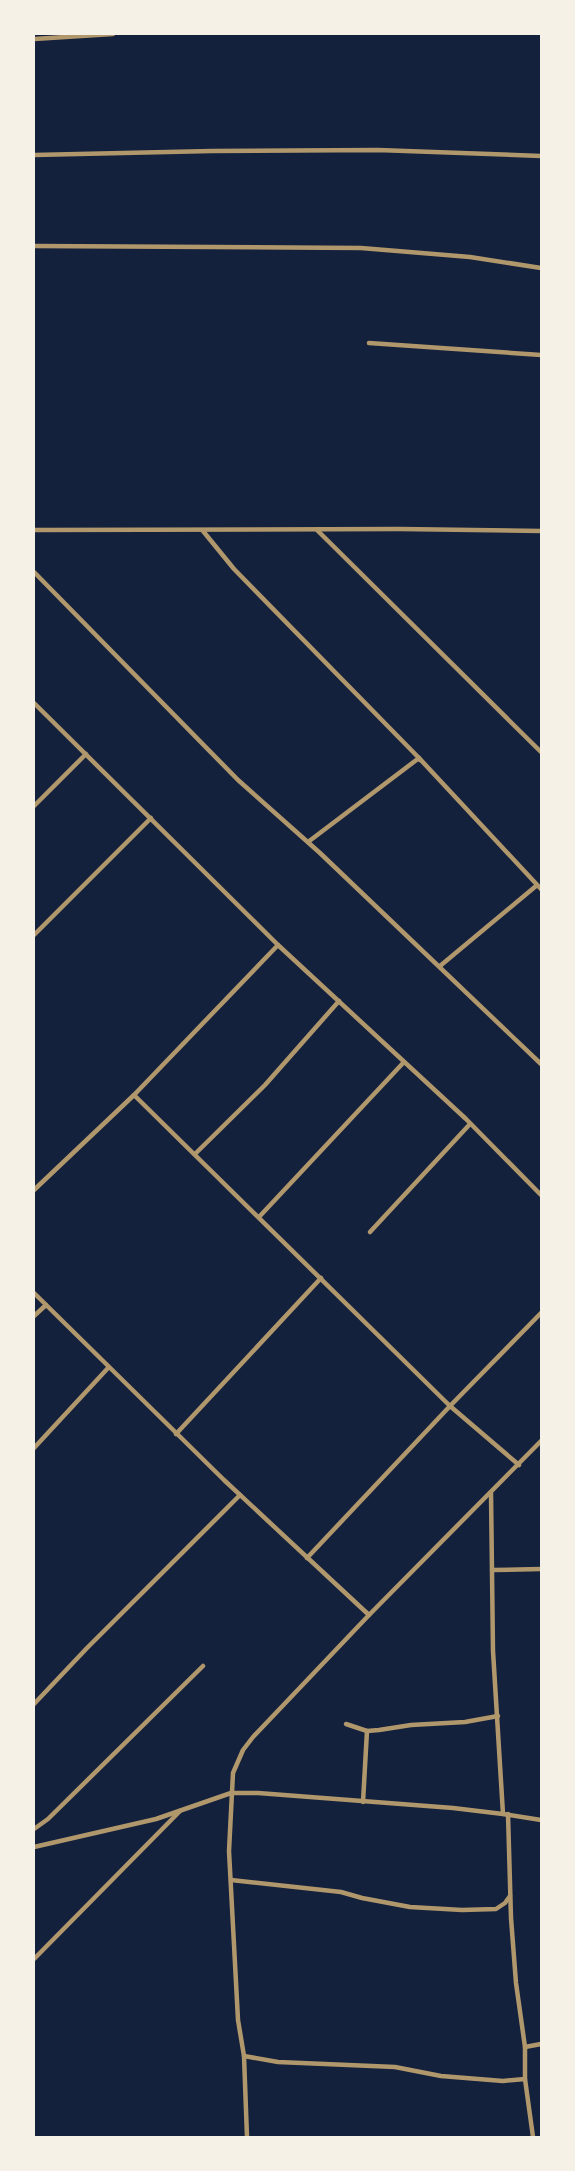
<svg xmlns="http://www.w3.org/2000/svg" width="575" height="2171" viewBox="0 0 575 2171" font-family="Overpass,sans-serif">
	<style>
		.lines { fill: none; stroke-linecap: round; stroke-linejoin: round }
		.minor { stroke: #b1986c; stroke-width: 4.5 }
	</style>
	<rect width="100%" height="100%" fill="#14213d"/>
	<g class="lines">
		<g class="minor">
			<polyline points="34,39 113,34"/>
			<polyline points="34,155 212,151 378,150 541,156"/>
			<polyline points="34,246 361,248 470,257 541,268"/>
			<polyline points="369,343 541,355"/>
			<polyline points="34,530 400,529 541,531"/>
			<polyline points="317,530 541,752"/>
			<polyline points="203,531 234,569 419,758 541,889"/>
			<polyline points="34,572 238,780 320,853 541,1064"/>
			<polyline points="34,703 278,945 134,1095"/>
			<polyline points="34,806 86,754"/>
			<polyline points="308,842 419,758 420,760"/>
			<polyline points="34,935 151,818"/>
			<polyline points="278,945 466,1119 541,1195"/>
			<polyline points="440,966 536,886"/>
			<polyline points="195,1154 265,1085 339,1001"/>
			<polyline points="34,1190 134,1095 450,1406 519,1465"/>
			<polyline points="259,1217 404,1062"/>
			<polyline points="370,1232 470,1124"/>
			<polyline points="34,1293 224,1480 369,1615 541,1441"/>
			<polyline points="34,1316 46,1305"/>
			<polyline points="176,1434 321,1278"/>
			<polyline points="34,1448 108,1368"/>
			<polyline points="491,1493 493,1651 503,1814"/>
			<polyline points="307,1558 450,1406 541,1313"/>
			<polyline points="492,1570 541,1569"/>
			<polyline points="34,1704 87,1648 240,1495"/>
			<polyline points="346,1724 367,1731 379,1730 411,1725 465,1722 498,1716"/>
			<polyline points="363,1802 367,1731"/>
			<polyline points="508,1814 511,1918 516,1983 525,2047 525,2079 533,2137"/>
			<polyline points="34,1829 48,1819 203,1666"/>
			<polyline points="34,1847 156,1819 231,1793 258,1793 453,1808 503,1814 541,1820"/>
			<polyline points="231,1880 341,1892 362,1898 410,1907 462,1910 496,1909 505,1903 510,1896"/>
			<polyline points="34,1959 180,1811"/>
			<polyline points="525,2047 541,2044"/>
			<polyline points="244,2056 278,2062 395,2067 441,2076 503,2081 525,2079"/>
			<polyline points="247,2137 244,2056 238,2020 229,1851 233,1773 243,1750 253,1737 369,1615"/>
		</g>
	</g>
	<rect width="575" height="2171" fill="none" stroke="#f6f1e7" stroke-width="70"/>
</svg>
